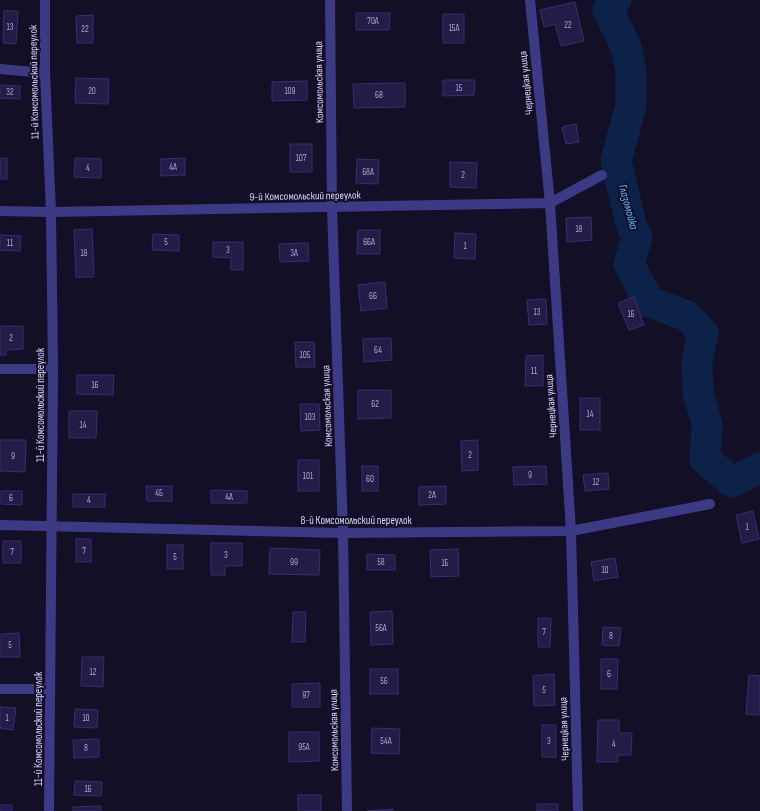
<svg xmlns="http://www.w3.org/2000/svg" width="760" height="811" viewBox="0 0 760 811" font-family="'Sofia Sans Condensed',sans-serif">
	<style>
		.lines { fill: none; stroke-linecap: round; stroke-linejoin: round }
		.river { stroke: #0c2248; stroke-width: 31 }
		.building { fill: #241b47; stroke: #3b2d73 }
		.minor { stroke: #3d3a85; stroke-width: 10 }
		.labels { text-anchor: middle; dominant-baseline: central; stroke-width: 4; stroke-linejoin: round; paint-order: stroke }
		.number-label { font-size: 9px; fill: #aca6d1 }
		.street-label { font-size: 11px; fill: #d9d4ff; stroke: #130f26 }
		.water-label { font-size: 12px; font-style: italic; fill: #62b6ff; stroke: #130f26 }
	</style>
	<rect width="100%" height="100%" fill="#130f26"/>
	<g class="lines">
		<polyline class="river" points="616,0 608,10 626,47 631,69 631,106 616,160 631,224 637,238 629,264 649,302 687,316 703,333 697,362 698,393 707,424 705,459 732,482 760,468"/>
	</g>
	<g class="building">
		<polygon points="575,2 584,41 561,46 555,24 544,27 540,10"/>
		<polygon points="4,11 18,11 16,44 3,43"/>
		<polygon points="356,13 390,13 389,30 356,30"/>
		<rect x="443" y="14" width="21" height="29"/>
		<polygon points="93,15 93,43 77,43 76,16"/>
		<polygon points="76,78 109,79 108,104 75,103"/>
		<polygon points="443,80 475,80 474,95 443,96"/>
		<polygon points="307,81 307,100 272,101 272,82"/>
		<polygon points="405,83 405,107 354,108 353,84"/>
		<polygon points="0,85 20,86 20,99 0,98"/>
		<polygon points="576,124 579,142 566,144 562,127"/>
		<rect x="290" y="144" width="22" height="28"/>
		<rect x="0" y="158" width="7" height="21"/>
		<polygon points="75,158 101,159 101,178 74,177"/>
		<polygon points="185,158 185,175 161,176 161,159"/>
		<polygon points="357,159 379,160 378,184 356,183"/>
		<polygon points="450,162 477,163 476,188 450,187"/>
		<polygon points="591,217 592,240 567,242 566,218"/>
		<polygon points="92,229 94,277 76,277 74,230"/>
		<polygon points="358,230 380,230 380,254 357,254"/>
		<polygon points="455,233 476,234 475,259 454,258"/>
		<polygon points="153,234 179,235 179,251 152,250"/>
		<polygon points="0,235 21,236 20,251 0,250"/>
		<polygon points="213,242 243,242 243,270 231,270 231,258 213,257"/>
		<polygon points="308,243 309,261 280,262 279,244"/>
		<polygon points="385,282 387,308 361,311 358,285"/>
		<polygon points="634,297 644,325 629,330 618,303"/>
		<polygon points="546,299 547,324 529,325 527,300"/>
		<polygon points="0,326 23,326 23,349 6,350 6,355 0,355"/>
		<polygon points="391,338 392,360 364,362 363,339"/>
		<polygon points="295,342 314,342 315,367 296,367"/>
		<polygon points="543,355 543,386 525,386 526,356"/>
		<polygon points="77,375 114,375 113,395 77,394"/>
		<polygon points="358,390 391,390 391,418 358,419"/>
		<rect x="580" y="398" width="20" height="32"/>
		<polygon points="300,404 319,404 320,430 301,431"/>
		<polygon points="69,411 97,411 96,438 69,438"/>
		<polygon points="0,440 26,440 25,472 0,471"/>
		<polygon points="478,440 478,470 462,471 461,441"/>
		<rect x="298" y="460" width="21" height="31"/>
		<rect x="362" y="466" width="16" height="25"/>
		<polygon points="546,466 547,484 514,485 513,467"/>
		<polygon points="608,473 609,489 585,491 583,475"/>
		<polygon points="146,486 172,486 172,501 147,501"/>
		<polygon points="446,486 446,504 419,505 419,487"/>
		<polygon points="211,490 247,491 247,503 211,503"/>
		<polygon points="1,491 22,491 22,505 1,504"/>
		<rect x="73" y="494" width="32" height="13"/>
		<polygon points="753,511 759,539 742,543 736,515"/>
		<rect x="76" y="539" width="15" height="23"/>
		<rect x="3" y="541" width="18" height="22"/>
		<polygon points="211,543 242,543 242,566 225,566 225,575 211,575"/>
		<rect x="167" y="545" width="16" height="24"/>
		<polygon points="270,548 320,550 319,575 269,574"/>
		<polygon points="458,549 459,576 431,577 430,550"/>
		<polygon points="367,554 395,555 395,570 367,570"/>
		<polygon points="615,558 618,577 594,581 591,562"/>
		<polygon points="392,611 393,644 371,645 370,612"/>
		<polygon points="293,612 306,612 305,642 292,642"/>
		<polygon points="538,618 551,618 550,647 538,647"/>
		<polygon points="603,627 621,628 619,646 602,645"/>
		<polygon points="19,633 20,657 1,657 1,634"/>
		<polygon points="82,657 104,657 103,687 81,686"/>
		<polygon points="601,659 618,659 617,689 601,689"/>
		<rect x="370" y="669" width="28" height="25"/>
		<polygon points="554,674 555,705 534,706 533,676"/>
		<polygon points="749,675 760,676 760,715 746,714"/>
		<polygon points="320,683 320,707 292,707 292,684"/>
		<polygon points="0,707 16,708 13,730 0,728"/>
		<polygon points="75,709 98,710 97,728 74,727"/>
		<polygon points="598,720 619,720 619,733 632,733 631,755 618,755 618,762 597,762"/>
		<rect x="542" y="725" width="14" height="32"/>
		<polygon points="372,728 400,729 399,754 371,753"/>
		<polygon points="289,732 319,732 319,761 289,762"/>
		<polygon points="99,739 99,757 74,758 73,740"/>
		<polygon points="75,781 102,782 101,796 74,795"/>
		<rect x="298" y="795" width="23" height="16"/>
		<rect x="537" y="804" width="21" height="7"/>
		<rect x="0" y="805" width="12" height="6"/>
		<polygon points="101,806 101,811 73,811 73,807"/>
		<polygon points="393,809 393,811 367,811"/>
	</g>
	<g class="lines">
		<g class="minor">
			<polyline points="45,0 45,73 51,212 53,369 49,811"/>
			<polyline points="330,0 332,208 343,533 347,811"/>
			<polyline points="530,0 550,203 571,531 578,811"/>
			<polyline points="0,69 45,73"/>
			<polyline points="0,211 51,212 550,203 602,175"/>
			<polyline points="0,369 53,369"/>
			<polyline points="0,525 343,533 571,531 710,504"/>
			<polyline points="0,689 50,689"/>
		</g>
	</g>
	<g class="labels">
		<g class="number-label">
			<text x="373" y="21">70А</text>
			<text x="568" y="25">22</text>
			<text x="10" y="27">13</text>
			<text x="454" y="28">15А</text>
			<text x="85" y="29">22</text>
			<text x="459" y="88">15</text>
			<text x="92" y="91">20</text>
			<text x="290" y="91">109</text>
			<text x="10" y="92">32</text>
			<text x="379" y="95">68</text>
			<text x="301" y="158">107</text>
			<text x="173" y="167">4А</text>
			<text x="88" y="168">4</text>
			<text x="368" y="172">68А</text>
			<text x="463" y="175">2</text>
			<text x="579" y="229">18</text>
			<text x="166" y="242">5</text>
			<text x="369" y="242">66А</text>
			<text x="10" y="243">11</text>
			<text x="465" y="246">1</text>
			<text x="228" y="250">3</text>
			<text x="84" y="253">18</text>
			<text x="294" y="253">3А</text>
			<text x="373" y="296">66</text>
			<text x="537" y="312">13</text>
			<text x="631" y="314">16</text>
			<text x="11" y="338">2</text>
			<text x="378" y="350">64</text>
			<text x="305" y="355">105</text>
			<text x="534" y="371">11</text>
			<text x="95" y="385">16</text>
			<text x="375" y="404">62</text>
			<text x="590" y="414">14</text>
			<text x="310" y="417">103</text>
			<text x="83" y="425">14</text>
			<text x="470" y="455">2</text>
			<text x="13" y="456">9</text>
			<text x="530" y="475">9</text>
			<text x="308" y="476">101</text>
			<text x="370" y="479">60</text>
			<text x="596" y="482">12</text>
			<text x="159" y="493">4Б</text>
			<text x="432" y="495">2А</text>
			<text x="229" y="497">4А</text>
			<text x="11" y="498">6</text>
			<text x="89" y="500">4</text>
			<text x="747" y="527">1</text>
			<text x="84" y="551">7</text>
			<text x="12" y="552">7</text>
			<text x="226" y="555">3</text>
			<text x="175" y="557">5</text>
			<text x="294" y="562">99</text>
			<text x="381" y="562">58</text>
			<text x="445" y="563">1Б</text>
			<text x="605" y="570">10</text>
			<text x="381" y="628">56А</text>
			<text x="544" y="632">7</text>
			<text x="611" y="636">8</text>
			<text x="10" y="645">5</text>
			<text x="93" y="672">12</text>
			<text x="609" y="674">6</text>
			<text x="384" y="681">56</text>
			<text x="544" y="690">5</text>
			<text x="306" y="695">97</text>
			<text x="7" y="718">1</text>
			<text x="86" y="718">10</text>
			<text x="386" y="741">54А</text>
			<text x="549" y="741">3</text>
			<text x="614" y="744">4</text>
			<text x="304" y="747">95А</text>
			<text x="86" y="748">8</text>
			<text x="88" y="789">16</text>
		</g>
		<g class="street-label">
			<text transform="translate(34 82) rotate(-91)">11-й Комсомольский переулок</text>
			<text transform="translate(319 82) rotate(-91)">Комсомольская улица</text>
			<text transform="translate(526 83) rotate(-96)">Чернецкая улица</text>
			<text transform="translate(305 196) rotate(-1)">9-й Комсомольский переулок</text>
			<text transform="translate(40 405) rotate(-90)">11-й Комсомольский переулок</text>
			<text transform="translate(327 406) rotate(-92)">Комсомольская улица</text>
			<text transform="translate(551 406) rotate(-94)">Чернецкая улица</text>
			<text x="356" y="520">8-й Комсомольский переулок</text>
			<text transform="translate(38 729) rotate(-90)">11-й Комсомольский переулок</text>
			<text transform="translate(564 729) rotate(-92)">Чернецкая улица</text>
			<text transform="translate(334 730) rotate(-91)">Комсомольская улица</text>
		</g>
		<g class="water-label">
			<text transform="translate(628 207) rotate(75)">Глазомойка</text>
		</g>
	</g>
</svg>
